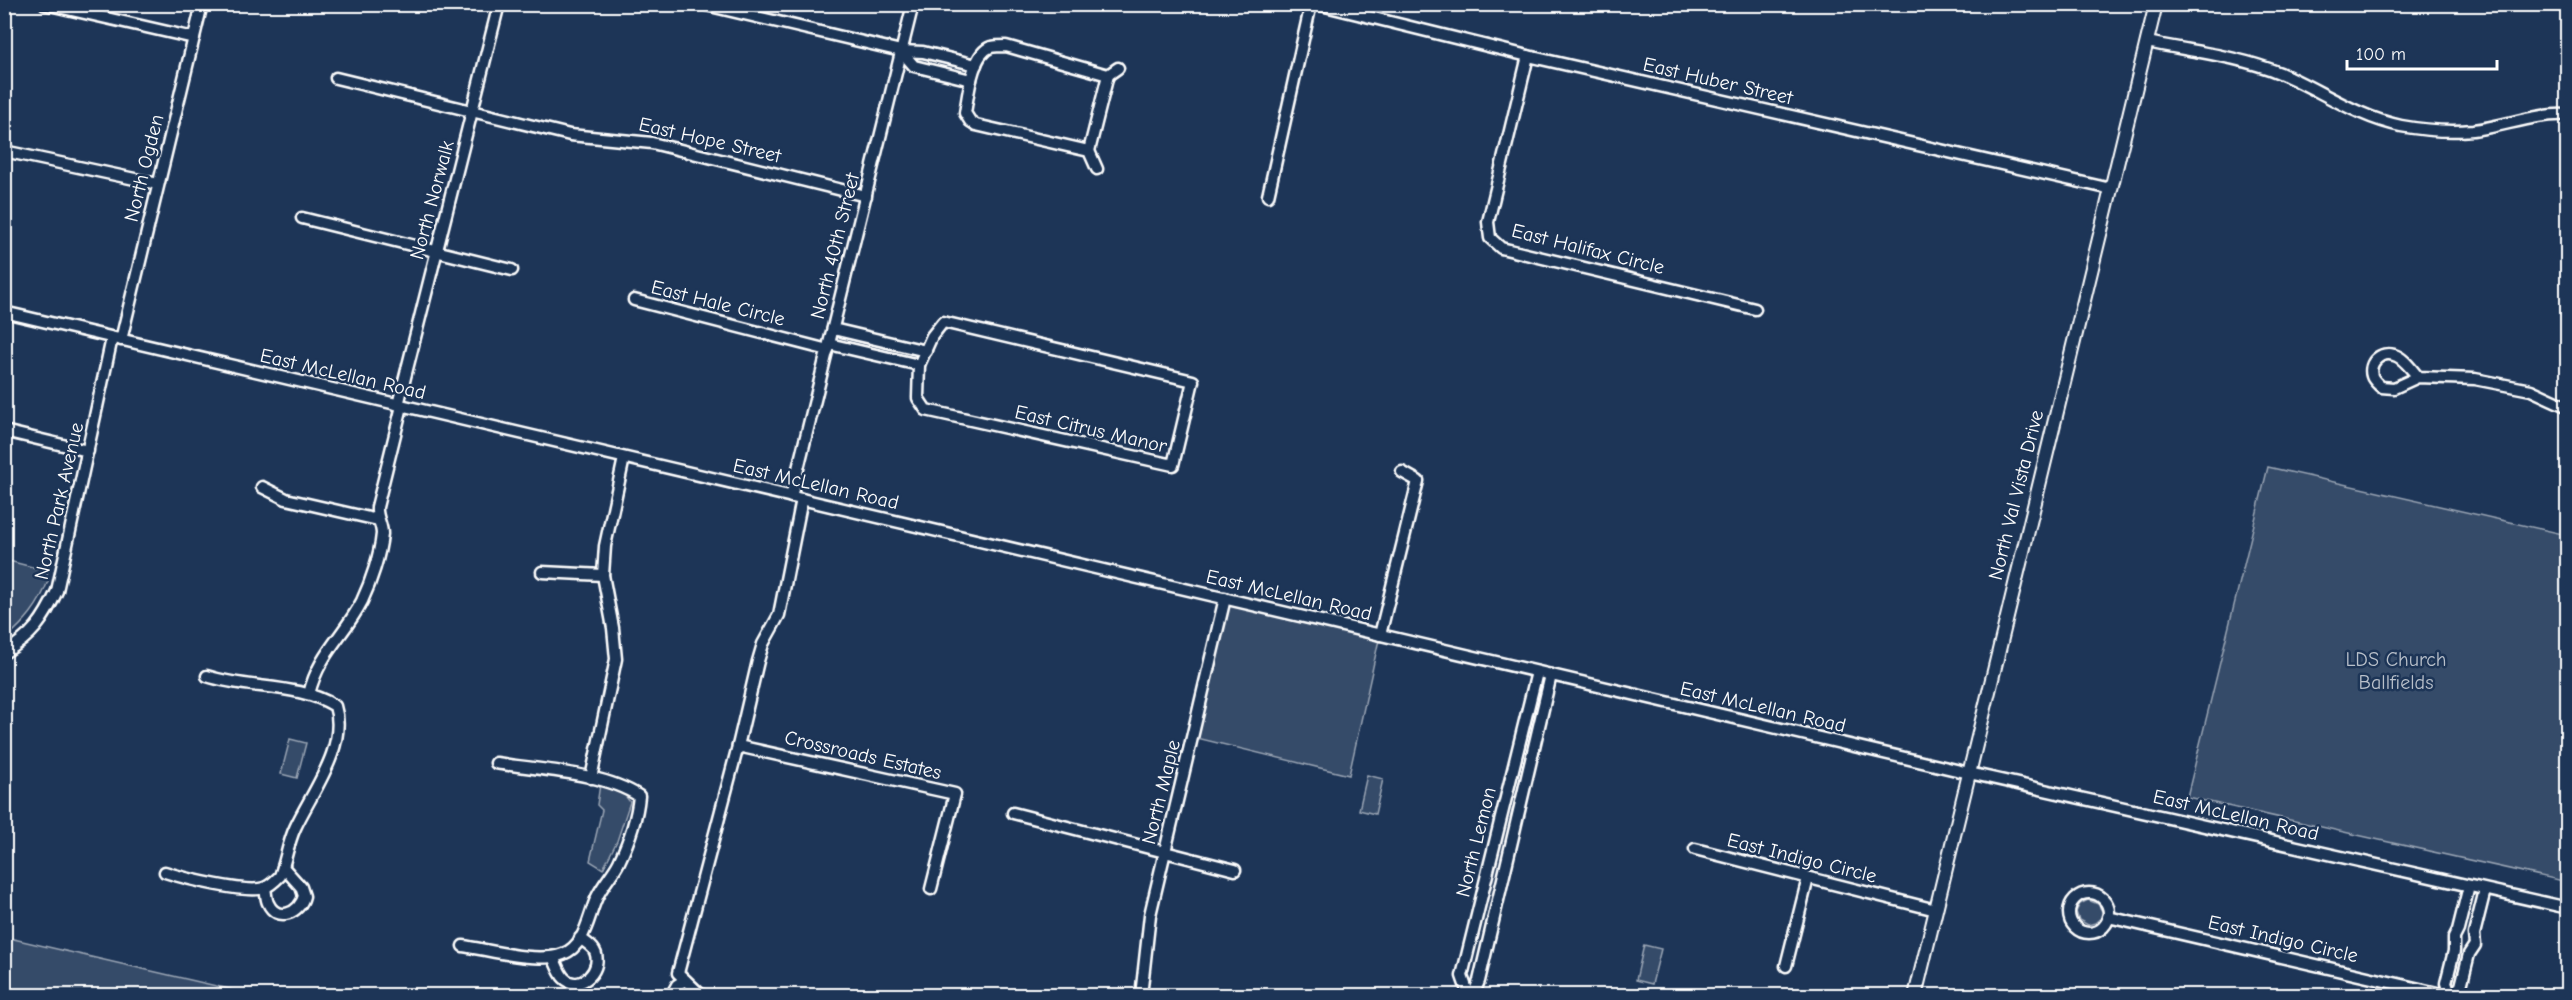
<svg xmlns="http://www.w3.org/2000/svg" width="2572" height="1000" viewBox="0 0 2572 1000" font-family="'Comic Neue',sans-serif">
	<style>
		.green { fill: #364b69; stroke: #9aa5b4; stroke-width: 1.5 }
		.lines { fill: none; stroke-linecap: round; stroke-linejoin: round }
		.minor-casing { stroke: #fff; stroke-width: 15 }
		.major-casing { stroke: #fff; stroke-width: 16 }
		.minor { stroke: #1d3557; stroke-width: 10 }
		.major { stroke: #1d3557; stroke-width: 12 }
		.labels { text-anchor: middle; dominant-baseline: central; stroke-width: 5; stroke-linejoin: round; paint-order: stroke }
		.street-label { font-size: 20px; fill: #fff; stroke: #1d3557 }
		.park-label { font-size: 20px; fill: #b9c0ca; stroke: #1d3557 }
	</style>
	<rect width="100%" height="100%" fill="#1d3557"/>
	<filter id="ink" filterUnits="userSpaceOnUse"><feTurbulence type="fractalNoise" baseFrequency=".0167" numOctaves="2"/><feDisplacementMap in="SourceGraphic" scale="12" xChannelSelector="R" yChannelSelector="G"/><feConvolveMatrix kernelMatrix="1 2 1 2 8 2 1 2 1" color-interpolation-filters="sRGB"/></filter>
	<g filter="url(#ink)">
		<g class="green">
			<polygon points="2268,467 2567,535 2568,868 2563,881 2187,797"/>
			<path d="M 5,560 L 48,571 L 45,580 L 48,581 C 39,606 25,622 5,639 Z"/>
			<polygon points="1225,598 1380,635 1349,775 1193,737"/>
			<polygon points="290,739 306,743 297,778 281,774"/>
			<polygon points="1367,775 1383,779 1375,814 1359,810"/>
			<polygon points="600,784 624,794 630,802 617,841 603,869 590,861 602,810 597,805"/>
			<polygon points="2088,900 2098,904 2104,915 2095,923 2088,925 2079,920 2076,912 2080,904"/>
			<polygon points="4,937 5,937 255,995 5,995"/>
			<polygon points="1644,945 1661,949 1652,984 1636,980"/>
		</g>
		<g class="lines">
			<defs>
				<g id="minor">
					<polyline points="45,4 194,38"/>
					<polyline points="1317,4 1528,56 2111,189"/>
					<polyline points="706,5 901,51 923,52 976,65"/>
					<path d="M 2147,42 C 2190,51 2238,56 2280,73 C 2320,90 2357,117 2401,126 C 2423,130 2450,132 2473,130 C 2506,126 2535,113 2568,115"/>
					<polyline points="901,51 914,66 971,80"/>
					<polyline points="1528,56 1488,222 1490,238 1501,248 1755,309"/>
					<polyline points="336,78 570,135 652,143 866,196"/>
					<polyline points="4,151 158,184"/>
					<polyline points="1089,151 1108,75"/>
					<path d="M 1097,169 L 1089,151 L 976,125 L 970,121 L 965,113 C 968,96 972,53 991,47 C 995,46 1001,46 1006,46 L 1108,75 L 1118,68"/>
					<polyline points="1268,196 1311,4"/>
					<polyline points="302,218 512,270"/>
					<polyline points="634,300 828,350"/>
					<polyline points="4,312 1969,773 2568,908"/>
					<polygon points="943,322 1193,381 1173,465 926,410 918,398 919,365 932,336"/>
					<polyline points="833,329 926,351"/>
					<polyline points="121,340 202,4"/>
					<polyline points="829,344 919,365"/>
					<path d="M 2418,377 C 2412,370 2403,357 2394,355 C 2381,351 2368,362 2372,376 C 2373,380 2378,384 2381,387 L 2394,388 L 2418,377 L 2475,379 L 2531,390 L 2568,407"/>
					<polyline points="398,405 499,4"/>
					<polyline points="4,431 88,451"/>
					<polyline points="262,487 286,499 378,520"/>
					<polyline points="791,497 913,4"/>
					<polyline points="542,572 603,575"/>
					<polyline points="1380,635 1418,481 1402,472"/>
					<path d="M 4,653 C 33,635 43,621 57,591 L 112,338"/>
					<path d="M 309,694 C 319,653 344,636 362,601 C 371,582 380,555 382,534 C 382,524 376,517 377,507 L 402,406"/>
					<polyline points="738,746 955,794 931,889"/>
					<polyline points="591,778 616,659 613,628 603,575 605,546 624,458"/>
					<polyline points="1013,813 1235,870"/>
					<polyline points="1695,849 1936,910"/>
					<path d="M 165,872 C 183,878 247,894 264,888 C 270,886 275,881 280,876 C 286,860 288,843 295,828 C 311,793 348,747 335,706 C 298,683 249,690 207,676"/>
					<path d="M 265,888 C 266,893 266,899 268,903 C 277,923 300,913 304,896 L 301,887 L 283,867"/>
					<circle cx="2089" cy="913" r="20"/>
					<polyline points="2108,917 2450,996"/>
					<path d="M 463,946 C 490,950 538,964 563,954 C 586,945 588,916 597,897 C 603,884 613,874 619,862 C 629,841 637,818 639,796 C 602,772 539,770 496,763"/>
					<path d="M 553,957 C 556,963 559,973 564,978 C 580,994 605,968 594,950 C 592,946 584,941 580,938"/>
					<polyline points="1786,966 1808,878"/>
					<polyline points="671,996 677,985 685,980"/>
					<polyline points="702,996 678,973 738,746 758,661 763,644 779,615 802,499"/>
					<polyline points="1141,996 1150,915 1225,598"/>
					<polyline points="1469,996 1462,976 1537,672"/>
					<polyline points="1473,996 1479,981 1551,675"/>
					<polyline points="2451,996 2461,986 2469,954 2475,945 2474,934 2485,890"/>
					<polyline points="2451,996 2446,983 2454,951 2454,938 2458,930 2469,886"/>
				</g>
				<polyline id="major" points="1915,996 2156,4"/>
			</defs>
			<use href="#minor" class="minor-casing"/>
			<use href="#major" class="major-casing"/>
			<use href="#minor" class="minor"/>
			<use href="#major" class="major"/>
		</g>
	</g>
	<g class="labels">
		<g class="street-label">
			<text transform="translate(1718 81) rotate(13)">East Huber Street</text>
			<text transform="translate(710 140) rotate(13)">East Hope Street</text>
			<text transform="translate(144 168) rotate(-76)">North Ogden</text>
			<text transform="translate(432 200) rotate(-75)">North Norwalk</text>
			<text transform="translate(835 246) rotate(-76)">North 40th Street</text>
			<text transform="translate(1588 249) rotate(14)">East Halifax Circle</text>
			<text transform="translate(718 303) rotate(14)">East Hale Circle</text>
			<text transform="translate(343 374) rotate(13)">East McLellan Road</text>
			<text transform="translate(1091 429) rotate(13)">East Citrus Manor</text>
			<text transform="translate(816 484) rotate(13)">East McLellan Road</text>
			<text transform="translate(2016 495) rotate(-76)">North Val Vista Drive</text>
			<text transform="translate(59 501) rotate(-77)">North Park Avenue</text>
			<text transform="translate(1289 595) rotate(13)">East McLellan Road</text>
			<text transform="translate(1763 707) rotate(13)">East McLellan Road</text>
			<text transform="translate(863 755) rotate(13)">Crossroads Estates</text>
			<text transform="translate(1161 792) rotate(-76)">North Maple</text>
			<text transform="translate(2236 815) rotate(13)">East McLellan Road</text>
			<text transform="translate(1476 842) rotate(-76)">North Lemon</text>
			<text transform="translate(1802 858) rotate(14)">East Indigo Circle</text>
			<text transform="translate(2283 939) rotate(13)">East Indigo Circle</text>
		</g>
		<g class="park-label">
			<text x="2396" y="659">LDS Church<tspan x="2396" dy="23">Ballfields</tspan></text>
		</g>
	</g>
	<rect width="2572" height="1000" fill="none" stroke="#1d3557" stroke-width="24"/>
	<rect x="12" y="12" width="2548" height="976" fill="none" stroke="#fff" stroke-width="2" filter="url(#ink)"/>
	<path d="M2347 60v9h150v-9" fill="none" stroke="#ffffff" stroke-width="3"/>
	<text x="2356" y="60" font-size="18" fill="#ffffff" stroke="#1d3557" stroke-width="4.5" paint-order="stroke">100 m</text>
</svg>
